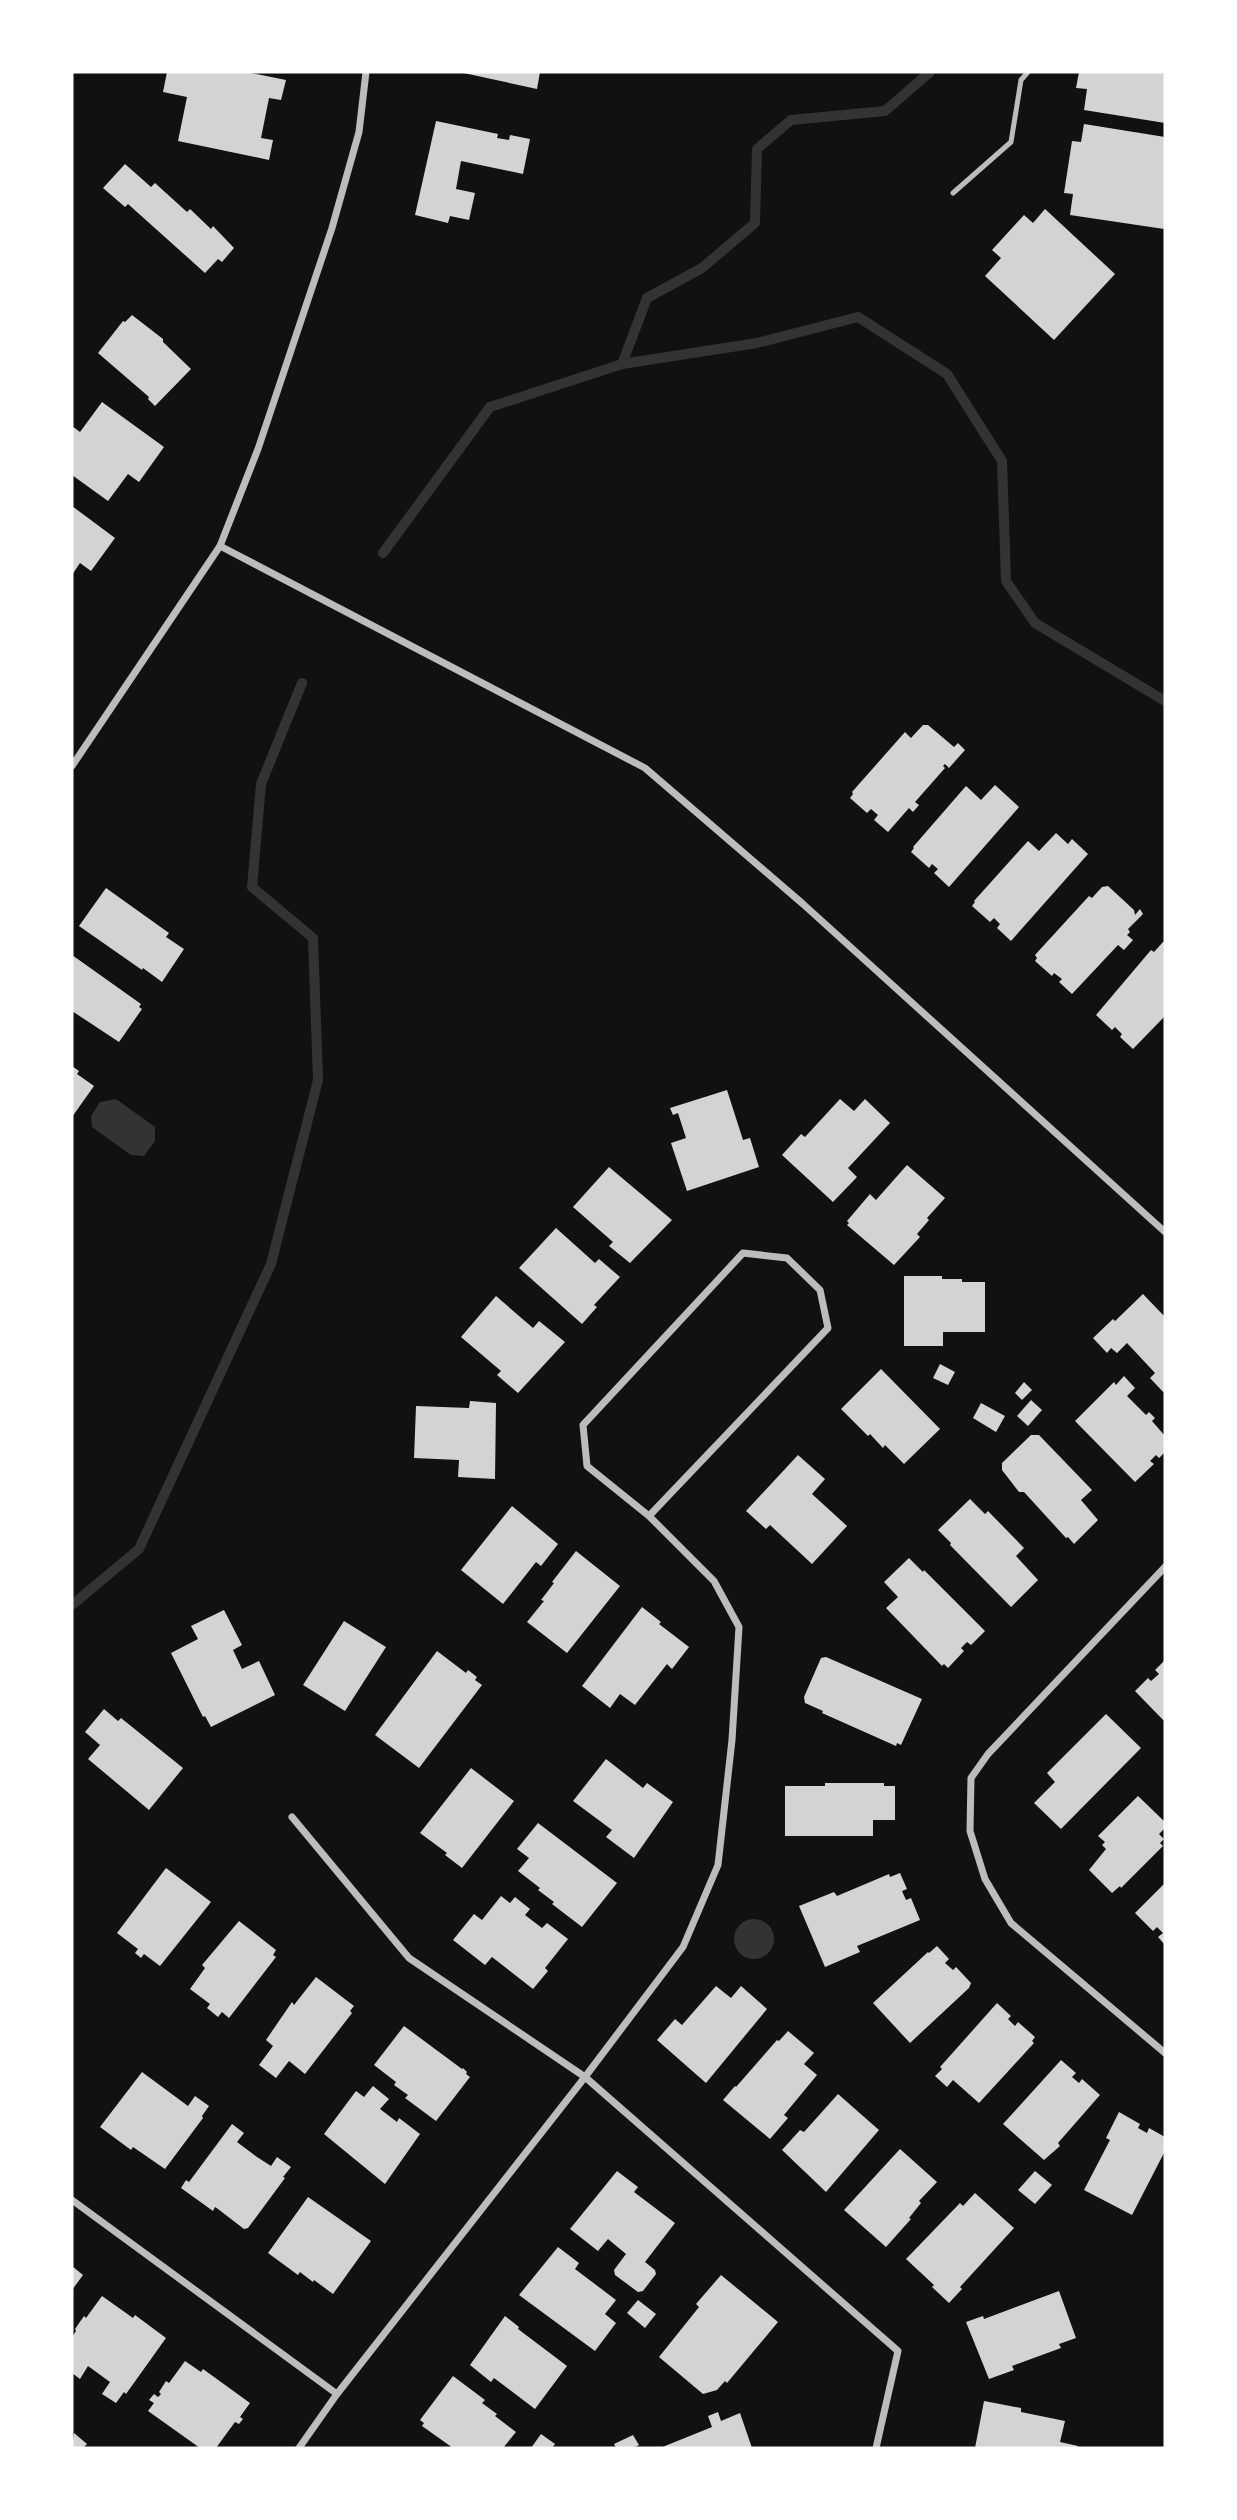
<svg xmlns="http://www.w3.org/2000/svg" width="1237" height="2520" viewBox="0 0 1237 2520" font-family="Cabin,sans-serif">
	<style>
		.water { fill: #333 }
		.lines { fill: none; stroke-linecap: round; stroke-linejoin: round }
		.stream { stroke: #333; stroke-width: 10 }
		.building { fill: #d3d3d3 }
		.service { stroke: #bcbcbc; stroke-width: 5 }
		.minor { stroke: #bcbcbc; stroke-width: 7 }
	</style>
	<rect width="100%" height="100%" fill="#111"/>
	<g class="water">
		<polygon points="116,1099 155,1127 155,1141 144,1156 131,1155 92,1127 91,1116 100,1102"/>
		<circle cx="754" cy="1939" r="20"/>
	</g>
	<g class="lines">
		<g class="stream">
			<polyline points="622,364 647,298 702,268 755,223 757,149 791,120 885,111 930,72"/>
			<polyline points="383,553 490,407 622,364 757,343 858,317 947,374 1002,461 1006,581 1035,623 1165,701"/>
			<polyline points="72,1605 139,1549 271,1264 318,1080 313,938 252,887 261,784 302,683"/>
		</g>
	</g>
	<g class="building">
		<polygon points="167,72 246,72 286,80 281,100 269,98 261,138 273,140 269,160 178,141 187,97 163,92"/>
		<polygon points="459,72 540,72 537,89"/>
		<polygon points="1079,72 1165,72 1165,123 1084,110 1087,89 1076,88"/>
		<polygon points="436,121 498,134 497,138 509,140 510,135 530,139 523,174 461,161 456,189 475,193 469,220 450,216 448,223 415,215"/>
		<polygon points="1084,124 1165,137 1164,229 1070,215 1073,194 1064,193 1072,141 1081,142"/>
		<polygon points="125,164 151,187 155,183 187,212 190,209 211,229 213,226 234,248 222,262 218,259 205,273 128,204 125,207 103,188"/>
		<polygon points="1045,209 1115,274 1054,340 985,276 1001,258 992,250 1024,215 1033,223"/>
		<polygon points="132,315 163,339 163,342 191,369 155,406 148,399 149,397 98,353 123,321 125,322"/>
		<polygon points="102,402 164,447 139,482 128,474 108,501 72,475 72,426 80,432"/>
		<polygon points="72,506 115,538 91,571 80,563 72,575"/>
		<polygon points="923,725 928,725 954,747 958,743 965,750 949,768 945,764 943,766 945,768 915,802 919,805 913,812 909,808 888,832 874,820 878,815 871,809 867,813 850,798 853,794 852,792 905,732 911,738"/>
		<polygon points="995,785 1019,807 949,887 934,873 938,869 932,864 929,868 911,852 914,848 913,847 966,786 981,800"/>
		<polygon points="1056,833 1068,844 1072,839 1088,854 1011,941 997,928 1000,924 994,918 990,922 972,906 975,902 974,901 1028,841 1039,851"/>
		<polygon points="1108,886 1134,910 1135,915 1140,909 1143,914 1128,929 1130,932 1127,935 1133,940 1124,950 1118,945 1072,994 1059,982 1062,979 1054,973 1052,976 1035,961 1037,958 1035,955 1089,896 1092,898 1102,887"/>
		<polygon points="106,888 169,933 166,937 184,949 162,982 143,968 142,970 79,926"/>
		<polygon points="1163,942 1165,942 1165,1016 1133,1049 1120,1037 1122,1034 1115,1027 1112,1030 1096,1015 1151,950 1154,952"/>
		<polygon points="72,955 141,1004 139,1007 142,1009 119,1042 72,1011"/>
		<polygon points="72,1066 79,1071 77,1074 94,1086 72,1117"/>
		<polygon points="727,1090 743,1140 750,1138 759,1167 687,1191 671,1143 686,1138 678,1113 673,1115 670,1108"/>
		<polygon points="840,1099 854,1111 865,1099 890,1123 848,1168 857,1177 833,1202 782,1155 801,1134 805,1137"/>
		<polygon points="907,1165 945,1198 927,1218 929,1220 917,1234 920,1237 894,1265 847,1225 849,1223 847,1221 870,1194 876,1200"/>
		<polygon points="609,1167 672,1220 630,1263 609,1246 613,1242 573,1207"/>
		<polygon points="556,1228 595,1263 599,1259 620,1277 594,1305 597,1307 582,1324 519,1268"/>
		<polygon points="904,1276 942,1276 942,1279 962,1279 962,1282 985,1282 985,1332 943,1332 943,1346 904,1346"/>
		<polygon points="1143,1294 1165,1317 1165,1394 1150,1378 1155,1373 1127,1343 1117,1353 1111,1348 1107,1353 1093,1338 1113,1319 1115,1321"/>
		<polygon points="496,1296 533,1328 539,1321 565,1342 518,1393 497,1375 501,1371 461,1337"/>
		<polygon points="940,1364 955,1372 948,1385 933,1378"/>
		<polygon points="881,1369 940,1429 904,1464 885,1445 883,1448 870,1434 868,1436 841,1409"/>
		<polygon points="1124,1376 1135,1388 1127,1396 1146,1415 1149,1412 1155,1418 1152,1421 1165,1436 1165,1452 1159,1458 1156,1455 1150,1461 1154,1464 1135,1482 1075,1421 1114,1382 1116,1385"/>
		<polygon points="1024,1382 1032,1390 1022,1400 1015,1393"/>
		<polygon points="1031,1400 1042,1410 1028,1426 1017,1416"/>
		<polygon points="470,1401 496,1403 495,1479 458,1477 459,1460 414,1458 416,1406 469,1408"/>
		<polygon points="981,1403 1005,1416 996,1432 973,1418"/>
		<polygon points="1031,1435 1039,1435 1092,1490 1081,1500 1098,1520 1074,1544 1068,1537 1066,1538 1024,1492 1019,1492 1002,1470 1002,1463"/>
		<polygon points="798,1455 825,1479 812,1494 847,1526 812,1564 770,1525 766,1529 746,1511"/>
		<polygon points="970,1499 985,1514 988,1511 1024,1548 1016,1556 1038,1580 1011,1607 950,1545 951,1543 938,1530"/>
		<polygon points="512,1506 558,1544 541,1566 536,1562 503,1604 461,1570"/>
		<polygon points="576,1551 620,1586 567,1653 527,1622 544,1601 541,1600 554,1583 552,1582"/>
		<polygon points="909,1558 923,1572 924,1570 985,1631 971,1645 967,1642 961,1648 964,1651 948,1668 944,1664 942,1666 886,1608 898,1597 884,1582"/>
		<polygon points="642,1607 661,1622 659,1624 689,1647 672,1669 667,1664 635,1705 620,1694 610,1708 582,1686"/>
		<polygon points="224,1610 242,1645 233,1650 242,1669 259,1661 275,1695 211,1727 205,1716 203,1717 171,1653 198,1639 191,1626"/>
		<polygon points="344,1621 386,1647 345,1711 303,1685"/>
		<polygon points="437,1651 466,1673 468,1670 477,1677 475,1680 482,1685 419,1768 375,1735"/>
		<polygon points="826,1657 922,1699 901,1745 897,1743 896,1746 822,1713 823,1711 805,1703 804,1697 821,1658"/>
		<polygon points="1165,1660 1165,1722 1135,1691 1148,1678 1151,1681 1159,1674 1155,1670"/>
		<polygon points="104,1709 118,1721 121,1718 183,1768 149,1810 88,1759 100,1745 85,1732"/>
		<polygon points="1106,1714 1141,1748 1061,1829 1034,1803 1055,1782 1047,1773"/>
		<polygon points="606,1759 643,1788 647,1783 673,1802 634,1858 606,1837 612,1830 573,1801"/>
		<polygon points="471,1768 514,1801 462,1868 445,1855 447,1853 420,1833"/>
		<polygon points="825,1783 884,1783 884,1786 895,1786 895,1820 873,1820 873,1836 785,1836 785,1786 825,1786"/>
		<polygon points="1138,1796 1165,1822 1165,1828 1159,1834 1164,1839 1160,1843 1163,1846 1121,1888 1120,1886 1112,1893 1089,1870 1106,1849 1102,1845 1105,1842 1098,1836"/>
		<polygon points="538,1823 617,1883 582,1927 552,1904 554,1902 538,1890 540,1888 518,1871 529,1858 517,1849"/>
		<polygon points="166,1868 211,1902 160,1966 144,1954 141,1958 135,1953 138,1949 117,1933"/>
		<polygon points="900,1873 907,1889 902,1891 906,1900 911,1898 920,1920 857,1946 860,1952 825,1967 799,1906 834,1892 837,1896 889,1874 890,1877"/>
		<polygon points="1165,1883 1165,1945 1158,1937 1163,1933 1157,1927 1153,1931 1135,1913"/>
		<polygon points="501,1896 510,1903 515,1897 530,1909 525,1915 542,1928 547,1923 568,1939 545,1968 548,1971 533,1989 492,1957 485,1965 453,1940 474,1914 482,1920"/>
		<polygon points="239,1921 276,1950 273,1955 276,1957 229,2018 222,2012 218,2017 207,2008 210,2004 190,1989 205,1968 202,1965"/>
		<polygon points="937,1946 949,1959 945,1963 953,1970 956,1967 971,1983 969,1988 910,2043 873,2003 928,1952 929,1953"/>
		<polygon points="316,1977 354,2006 350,2011 352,2013 305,2074 289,2061 276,2078 259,2065 273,2046 266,2040 292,2002 294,2005"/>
		<polygon points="716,1986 731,1998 741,1986 767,2009 706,2083 657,2040 675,2019 682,2025"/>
		<polygon points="997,2003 1011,2016 1008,2019 1015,2026 1018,2022 1035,2037 1032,2041 1034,2043 979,2103 953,2080 947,2087 935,2076 942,2069 940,2067"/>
		<polygon points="404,2026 462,2069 463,2068 467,2072 466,2074 470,2077 436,2121 405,2098 408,2095 394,2085 396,2082 374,2065"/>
		<polygon points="788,2031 814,2053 804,2064 817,2075 784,2115 788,2118 770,2139 723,2100 735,2086 736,2087 777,2040 779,2041"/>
		<polygon points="1061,2060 1076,2073 1072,2077 1079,2083 1082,2079 1100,2095 1058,2143 1060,2146 1044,2160 1003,2124"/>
		<polygon points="142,2072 188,2106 195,2096 209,2106 202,2116 203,2118 165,2169 133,2147 131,2150 100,2127"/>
		<polygon points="373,2086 389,2099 380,2109 397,2122 399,2118 420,2134 385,2184 324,2134 356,2091 364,2097"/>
		<polygon points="838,2094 879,2130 826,2192 782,2150 800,2130 804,2132"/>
		<polygon points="1119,2112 1140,2124 1138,2128 1147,2133 1149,2128 1165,2137 1165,2151 1132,2215 1084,2190 1110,2140 1106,2138"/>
		<polygon points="232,2124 244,2133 237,2142 257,2157 271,2166 277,2157 291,2167 283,2177 285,2178 248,2228 244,2229 218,2209 215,2207 213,2211 181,2188 186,2180 189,2182"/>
		<polygon points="900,2149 937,2182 919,2201 921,2203 909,2218 911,2219 886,2247 844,2210"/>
		<polygon points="617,2171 638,2187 634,2192 675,2223 645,2262 655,2270 656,2274 643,2291 638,2292 615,2275 614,2270 626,2254 608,2239 598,2251 570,2229"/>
		<polygon points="1035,2171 1052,2185 1035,2204 1018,2190"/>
		<polygon points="975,2193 1014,2228 960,2287 962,2289 949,2303 932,2287 934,2285 906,2259 960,2203 963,2206"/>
		<polygon points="308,2197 371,2241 333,2294 314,2280 313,2282 300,2272 298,2275 268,2253"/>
		<polygon points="558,2247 579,2263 575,2269 616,2300 605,2314 616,2323 595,2351 519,2295"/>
		<polygon points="72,2266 83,2275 72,2290"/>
		<polygon points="721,2275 778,2322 727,2383 725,2381 717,2390 703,2394 659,2357 699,2307 696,2304"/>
		<polygon points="1059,2291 1076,2338 1059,2344 1061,2348 1012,2366 1014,2370 989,2379 966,2322 983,2316 984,2319"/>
		<polygon points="102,2296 133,2318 135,2315 166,2338 126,2394 124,2392 116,2403 102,2394 110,2382 88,2366 80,2379 72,2373 72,2337 76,2331 75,2329 84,2316 86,2318"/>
		<polygon points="638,2300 656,2314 645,2328 627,2313"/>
		<polygon points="505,2316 519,2327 518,2329 567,2366 535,2409 494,2378 491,2382 470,2365"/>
		<polygon points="185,2361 201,2372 203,2369 250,2403 240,2417 243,2419 239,2424 235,2422 216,2448 200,2448 148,2411 154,2403 149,2400 154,2394 158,2397 161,2394 159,2392 166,2381 169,2383"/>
		<polygon points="453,2376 485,2400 482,2403 497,2414 495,2416 516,2432 503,2448 453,2448 422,2426 424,2423 420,2420"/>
		<polygon points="984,2401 1021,2408 1021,2412 1065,2421 1060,2442 1078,2446 1077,2448 975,2448"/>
		<polygon points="718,2412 721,2421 740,2413 752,2448 660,2448 712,2427 708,2416"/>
		<polygon points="74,2433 87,2444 83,2448 72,2448"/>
		<polygon points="541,2434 555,2444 552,2448 531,2448"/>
		<polygon points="633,2435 639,2445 633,2448 616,2448 614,2444"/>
	</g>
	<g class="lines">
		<polyline class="service" points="953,193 1011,142 1021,80 1028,72"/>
		<g class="minor">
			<polyline points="220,546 645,768 803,904 1165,1232"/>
			<polyline points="72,766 220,546 258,449 332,228 359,132 366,72"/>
			<polyline points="1165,1567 988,1754 971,1778 970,1831 985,1879 1011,1923 1165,2053"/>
			<polyline points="292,1817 409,1958 585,2077 898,2351 876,2448"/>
			<polyline points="72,2200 337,2394"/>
			<polyline points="299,2448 337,2394 585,2077 683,1947 718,1865 732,1740 739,1627 714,1581 649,1516 587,1466 583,1425 743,1253 787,1258 820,1290 828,1328 649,1516"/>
		</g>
	</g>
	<rect width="1237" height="2520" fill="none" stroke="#ffffff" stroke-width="147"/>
</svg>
